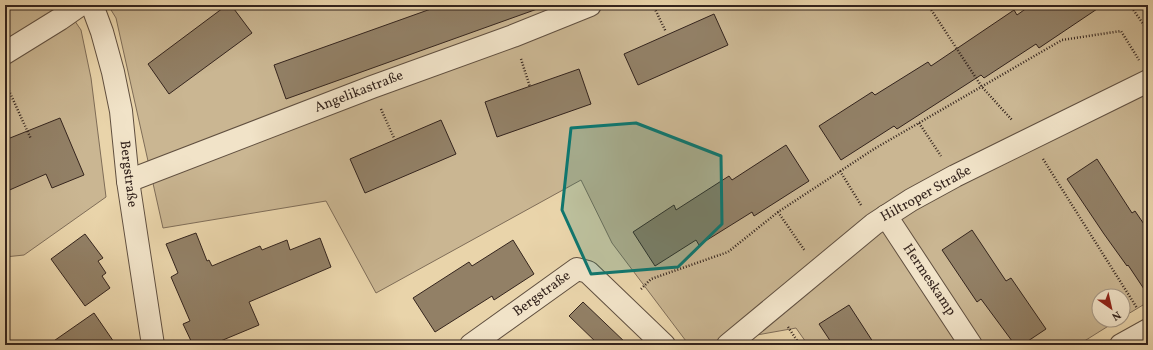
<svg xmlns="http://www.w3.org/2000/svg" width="1153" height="350" viewBox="0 0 1153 350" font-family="Vollkorn,serif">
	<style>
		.green { fill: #cab692; stroke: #7f6d58 }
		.building { fill: #928066; stroke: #34241d }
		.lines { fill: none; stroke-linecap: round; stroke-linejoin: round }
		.minor-casing { stroke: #615040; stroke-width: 24 }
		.path { stroke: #34241d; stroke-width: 2.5; stroke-dasharray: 1 2; stroke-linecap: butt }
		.minor { stroke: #f1e3c8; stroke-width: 22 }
		.marked { fill: #0f766e; fill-opacity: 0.2; stroke: #0f766e; stroke-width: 3; stroke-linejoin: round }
		.labels { text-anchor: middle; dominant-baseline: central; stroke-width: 3; stroke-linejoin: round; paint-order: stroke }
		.street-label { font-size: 14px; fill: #34241d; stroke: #f1e3c8 }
	</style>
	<rect width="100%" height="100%" fill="#e9d4aa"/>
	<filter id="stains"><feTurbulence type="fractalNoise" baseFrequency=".005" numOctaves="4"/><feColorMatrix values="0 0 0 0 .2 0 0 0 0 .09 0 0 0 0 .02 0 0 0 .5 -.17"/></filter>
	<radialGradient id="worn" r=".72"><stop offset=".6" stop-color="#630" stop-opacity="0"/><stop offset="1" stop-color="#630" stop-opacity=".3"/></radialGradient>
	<g class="green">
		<polygon points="5,5 64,5 81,30 91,78 106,197 24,255 5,257"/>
		<polygon points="108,5 1148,5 1148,302 1123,317 1123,296 1099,296 1099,320 1118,320 1078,345 808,345 796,328 701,345 689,345 612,243 581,180 376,293 326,201 163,228 116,18"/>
	</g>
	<g class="building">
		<polygon points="227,5 231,5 252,33 169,94 148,64"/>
		<polygon points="442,5 540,5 540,8 286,99 274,65"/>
		<polygon points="1031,5 1103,5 1039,48 1036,44 984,78 981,75 897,129 894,126 841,160 819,126 872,92 875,95 928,62 931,66 1014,10 1017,15"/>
		<polygon points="714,14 728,45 638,85 624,54"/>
		<polygon points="579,69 591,104 497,137 485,102"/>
		<polygon points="60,118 84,175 52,188 46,174 5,192 5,140"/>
		<polygon points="441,120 456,154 365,193 350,159"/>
		<polygon points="786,145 809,181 754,216 752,212 699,245 696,240 655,266 633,232 674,205 676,210 729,176 732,180"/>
		<polygon points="1097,159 1132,213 1135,211 1148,230 1148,295 1128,265 1127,266 1104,234 1067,179"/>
		<polygon points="972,230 1006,281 1011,278 1046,329 1022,345 1015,345 981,299 977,302 942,250"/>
		<polygon points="196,233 207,261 209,260 212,266 260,246 262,250 287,240 290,250 320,238 331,267 249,302 259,325 211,345 193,345 183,324 190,321 171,277 178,273 166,244"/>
		<polygon points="85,234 103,258 98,261 106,273 102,276 110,288 85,306 51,259"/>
		<polygon points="513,240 534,274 494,300 492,296 435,332 413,298 469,262 472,266"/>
		<polygon points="583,302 628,345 599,345 569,316"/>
		<polygon points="849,305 875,345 833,345 819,324"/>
		<polygon points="94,313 116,345 48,345"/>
	</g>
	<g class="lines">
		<defs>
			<g id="minor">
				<polyline points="92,5 102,32 113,72 121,111 128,181 153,345"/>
				<polyline points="5,53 60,19 80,5"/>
				<polyline points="128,181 372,87 513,36 590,5"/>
				<polyline points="886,216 971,345"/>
				<polyline points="471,345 577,269 588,272 664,345"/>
				<polyline points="728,345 874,224 911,200 955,176 1148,81"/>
				<polyline points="1121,345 1148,330"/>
			</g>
		</defs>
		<use href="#minor" class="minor-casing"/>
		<g class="path">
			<polyline points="653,5 666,32"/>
			<polyline points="928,5 982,87 1012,120"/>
			<polyline points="1130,5 1148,31"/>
			<polyline points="521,59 530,87"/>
			<polyline points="5,82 31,139"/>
			<polyline points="381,109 394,138"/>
			<polyline points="919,123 941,156"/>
			<polyline points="1043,159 1137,308"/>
			<polyline points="840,171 861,205"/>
			<polyline points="778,212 805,251"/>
			<polyline points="641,289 651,279 728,252 778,212 874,149 1062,40 1121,31 1139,60"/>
			<polyline points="788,327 800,345"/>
		</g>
		<use href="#minor" class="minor"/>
	</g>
	<path class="marked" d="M 636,123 L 721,156 L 722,224 L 678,267 L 591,274 L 562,210 L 571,128 Z"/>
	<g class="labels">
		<g class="street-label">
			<text transform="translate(359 92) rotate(-21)">Angelikastraße</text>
			<text transform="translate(128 174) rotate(83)">Bergstraße</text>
			<text transform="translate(926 194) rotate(-29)">Hiltroper Straße</text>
			<text transform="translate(929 280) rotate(56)">Hermeskamp</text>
			<text transform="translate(542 294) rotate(-36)">Bergstraße</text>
		</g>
	</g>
	<rect width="1153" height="350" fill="none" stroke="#e9d4aa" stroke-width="20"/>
	<rect x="6" y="6" width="1141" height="338" fill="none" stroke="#34241d" stroke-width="2"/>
	<rect x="10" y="10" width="1133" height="330" fill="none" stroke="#34241d"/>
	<g transform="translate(1111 308) rotate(146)"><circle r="19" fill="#f1e3c8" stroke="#a59784"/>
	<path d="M0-3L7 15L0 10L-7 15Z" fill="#8f2418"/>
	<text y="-6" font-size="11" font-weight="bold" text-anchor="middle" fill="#34241d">N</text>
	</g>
	<rect width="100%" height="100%" filter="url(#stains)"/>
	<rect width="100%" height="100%" fill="url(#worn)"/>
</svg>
